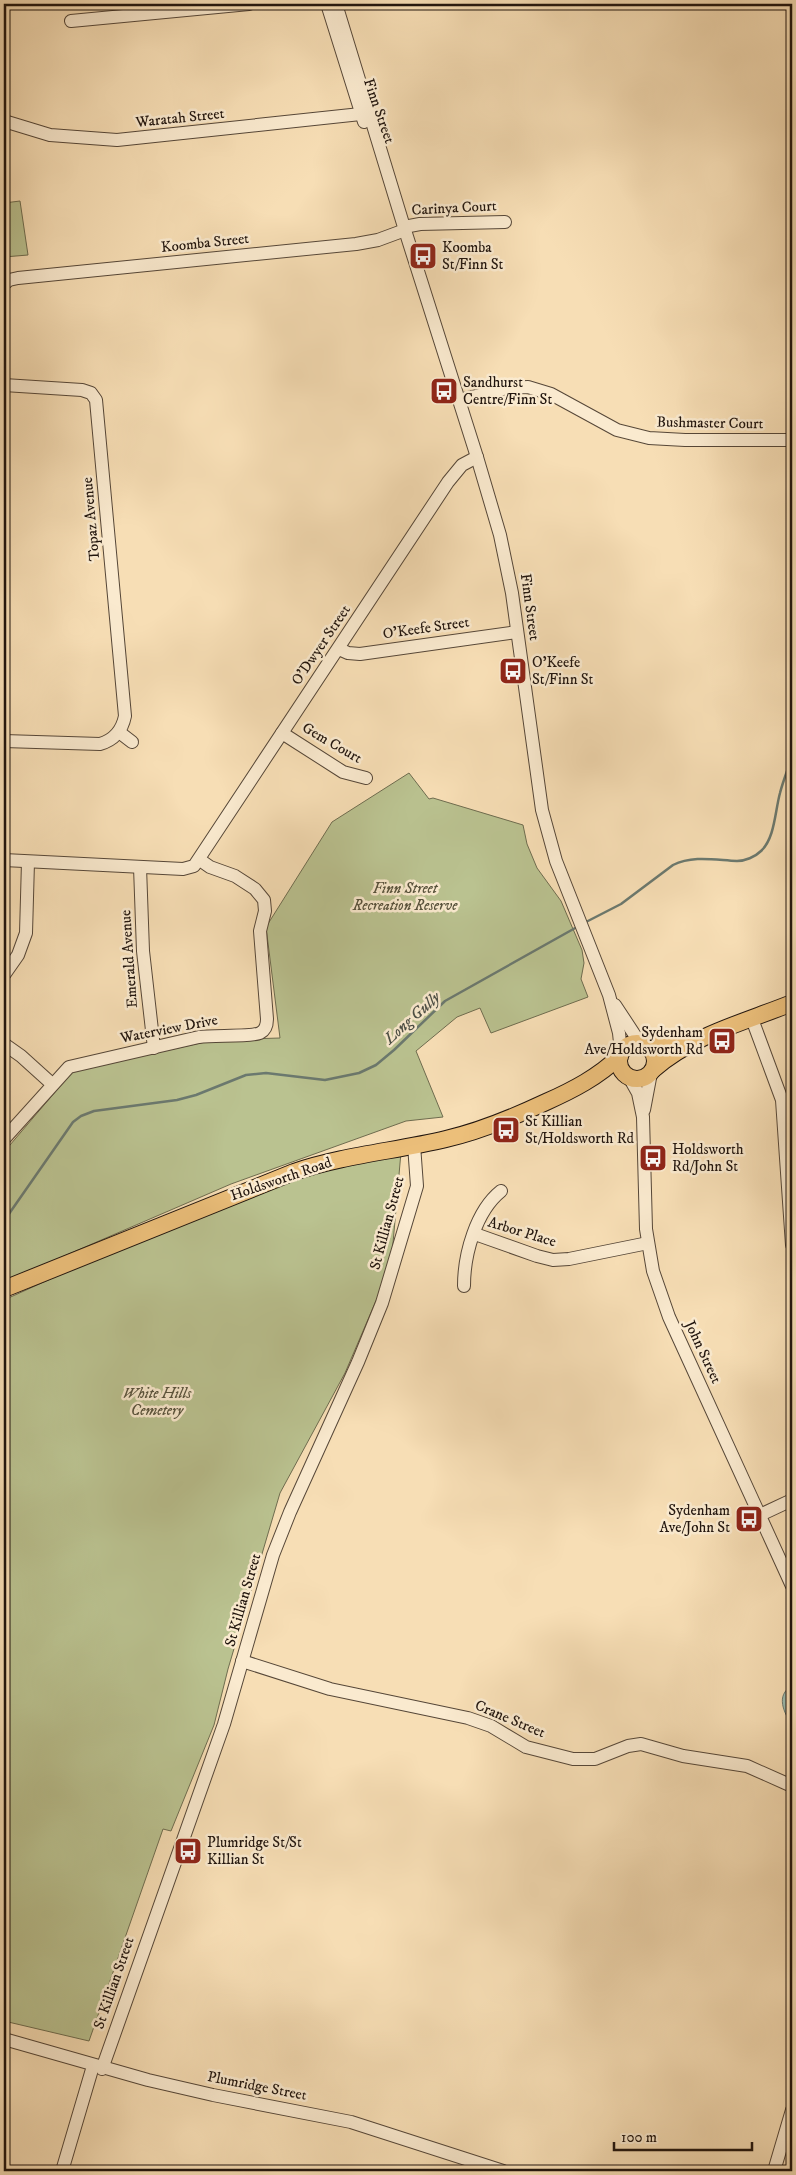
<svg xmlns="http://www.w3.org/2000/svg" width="796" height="2175" viewBox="0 0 796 2175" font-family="'IM FELL DW Pica',serif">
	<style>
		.green { fill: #bac290; stroke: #6e6c4f }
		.water { fill: #9dbcaf; stroke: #6b796f }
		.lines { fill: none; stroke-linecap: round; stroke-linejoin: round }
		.stream { stroke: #6b796f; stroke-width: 2.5 }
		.minor-casing { stroke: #564738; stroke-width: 14 }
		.major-casing { stroke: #21150e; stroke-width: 18 }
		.minor { stroke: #faeacf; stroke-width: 12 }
		.major { stroke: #ecbf7a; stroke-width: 16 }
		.labels { text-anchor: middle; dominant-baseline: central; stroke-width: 5; stroke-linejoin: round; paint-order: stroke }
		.street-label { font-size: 15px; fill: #21150e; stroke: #faeacf }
		.poi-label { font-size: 15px; fill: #21150e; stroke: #faeacf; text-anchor: start }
		.park-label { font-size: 15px; font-style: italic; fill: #57523c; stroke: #faeacf }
		.water-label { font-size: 16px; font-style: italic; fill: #4c4f46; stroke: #faeacf }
	</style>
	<rect width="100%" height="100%" fill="#f7deb5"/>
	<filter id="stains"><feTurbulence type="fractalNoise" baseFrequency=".004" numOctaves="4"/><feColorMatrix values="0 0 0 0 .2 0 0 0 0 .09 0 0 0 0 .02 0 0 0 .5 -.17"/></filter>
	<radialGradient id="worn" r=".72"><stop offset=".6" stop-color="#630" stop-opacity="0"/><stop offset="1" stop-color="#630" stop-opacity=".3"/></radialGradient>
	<g class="green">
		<polygon points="20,201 28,255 4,257 4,203"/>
		<polygon points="409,773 429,799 433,798 523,825 527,844 537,868 561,901 582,950 584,963 581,979 588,997 491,1033 480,1008 457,1017 416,1051 443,1117 406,1121 231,1184 4,1282 4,1152 73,1071 214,1040 280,1038 266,927 332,822"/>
		<polygon points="401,1152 391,1266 345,1373 280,1493 228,1669 214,1725 171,1831 163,1829 89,2041 4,2021 4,1300 57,1276 313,1170"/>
	</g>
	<path class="water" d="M 792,1686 L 792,1725 C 784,1713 775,1695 792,1686 Z"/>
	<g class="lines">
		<g class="stream">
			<path d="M 584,923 L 621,904 L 673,865 C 693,855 715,860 737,861 C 745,861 755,857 761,851 C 775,838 775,811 780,793 C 783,781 788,769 792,757"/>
			<polyline points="4,1221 73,1122 81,1116 94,1111 177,1100 196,1095 246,1075 266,1073 325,1080 359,1073 376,1065 394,1050 445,1001 577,927"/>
		</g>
		<defs>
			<g id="minor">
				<polyline points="327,4 364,122"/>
				<polyline points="336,4 404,227 477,457 500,535 512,593 542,810 556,861 609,995 619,1033 621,1052"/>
				<polyline points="71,21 249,4"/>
				<polyline points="4,121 50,135 117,140 370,113"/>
				<polyline points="404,227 420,224 505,222"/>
				<polyline points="4,284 9,280 18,278 356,244 378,240 405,230"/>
				<path d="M 4,385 L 82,390 L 91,393 L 96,400 L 125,716 C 122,731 114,740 100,744 L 4,741"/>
				<polyline points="460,400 507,388 528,387 551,394 617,430 649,438 685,440 792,440"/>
				<polyline points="339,649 348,653 360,654 517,632"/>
				<polyline points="119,732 132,742"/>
				<polyline points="282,733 343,772 366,778"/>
				<polyline points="4,860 183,869 194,866 448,482 462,465 477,457"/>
				<polyline points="140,867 143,951 154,1048"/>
				<polyline points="4,975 18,955 26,933 28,862"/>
				<polyline points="615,1005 640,1043"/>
				<polyline points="752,1019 782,1100 792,1245"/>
				<polyline points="4,1044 21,1056 52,1084"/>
				<polyline points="629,1077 638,1093 643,1117 646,1229 653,1271 669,1317 792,1586"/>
				<polyline points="644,1110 651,1073"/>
				<path d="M 4,1139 L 69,1067 L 199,1037 C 213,1035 252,1037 260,1033 C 266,1030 267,1024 267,1019 L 260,931 L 265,911 L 264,900 L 255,889 L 235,876 L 210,867 L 200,860"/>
				<polyline points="475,1234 537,1256 553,1260 569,1259 648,1243"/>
				<path d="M 464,1286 C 464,1254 476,1211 501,1191"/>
				<polyline points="760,1515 792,1500"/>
				<polyline points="242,1661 330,1689 468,1718 491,1726 526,1747 573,1759 595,1759 628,1746 641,1744 683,1756 747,1766 792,1786"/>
				<polyline points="4,2039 148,2080 213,2095 351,2122 503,2171"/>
				<polyline points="102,2069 224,1724 273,1555 290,1512 358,1362 382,1303 417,1186 414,1145"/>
				<polyline points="62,2171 93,2066"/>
				<polyline points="774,2171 792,2110"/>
			</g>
			<g id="major">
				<circle cx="637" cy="1061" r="18"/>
				<polyline points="646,1045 690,1040"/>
				<path d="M 654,1069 C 693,1035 745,1022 792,1003"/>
				<path d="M 4,1289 L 294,1172 C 344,1155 396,1151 446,1139 C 481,1131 514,1117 546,1102 C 573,1090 598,1077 620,1056"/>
			</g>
		</defs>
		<use href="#minor" class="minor-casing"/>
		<use href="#major" class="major-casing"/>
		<use href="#minor" class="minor"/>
		<use href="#major" class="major"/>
	</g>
	<defs>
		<symbol id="bus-square" viewBox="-11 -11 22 22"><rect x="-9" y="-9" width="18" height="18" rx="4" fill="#8f2418" stroke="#faeacf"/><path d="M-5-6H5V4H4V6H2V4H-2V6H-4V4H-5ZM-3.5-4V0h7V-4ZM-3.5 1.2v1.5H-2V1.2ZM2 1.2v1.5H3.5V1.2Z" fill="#fff"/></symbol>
	</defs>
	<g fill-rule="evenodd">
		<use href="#bus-square" x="407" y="240" width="32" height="32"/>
		<use href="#bus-square" x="428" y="375" width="32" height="32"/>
		<use href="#bus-square" x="497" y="655" width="32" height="32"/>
		<use href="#bus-square" x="706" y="1025" width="32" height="32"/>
		<use href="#bus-square" x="490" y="1114" width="32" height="32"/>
		<use href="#bus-square" x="637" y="1142" width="32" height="32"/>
		<use href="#bus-square" x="733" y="1503" width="32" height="32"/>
		<use href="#bus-square" x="172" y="1835" width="32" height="32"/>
	</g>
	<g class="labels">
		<g class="street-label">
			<text transform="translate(379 111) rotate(71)">Finn Street</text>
			<text transform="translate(180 118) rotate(-6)">Waratah Street</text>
			<text transform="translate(454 208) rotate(-3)">Carinya Court</text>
			<text transform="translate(205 243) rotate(-6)">Koomba Street</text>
			<text transform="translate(710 423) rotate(1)">Bushmaster Court</text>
			<text transform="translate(91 519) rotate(-95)">Topaz Avenue</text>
			<text transform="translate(530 607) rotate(82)">Finn Street</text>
			<text transform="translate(426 628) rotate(-8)">O'Keefe Street</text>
			<text transform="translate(321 645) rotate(-56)">O'Dwyer Street</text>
			<text transform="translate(332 743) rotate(30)">Gem Court</text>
			<text transform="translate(129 959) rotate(-94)">Emerald Avenue</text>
			<text transform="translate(169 1029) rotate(-11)">Waterview Drive</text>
			<text transform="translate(281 1179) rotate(-19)">Holdsworth Road</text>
			<text transform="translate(387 1223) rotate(-75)">St Killian Street</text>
			<text transform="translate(522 1232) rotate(17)">Arbor Place</text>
			<text transform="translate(703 1352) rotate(65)">John Street</text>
			<text transform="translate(243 1600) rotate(-74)">St Killian Street</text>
			<text transform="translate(510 1719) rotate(23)">Crane Street</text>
			<text transform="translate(114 1983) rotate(-71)">St Killian Street</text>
			<text transform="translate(257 2086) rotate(11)">Plumridge Street</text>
		</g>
		<g class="poi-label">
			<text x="442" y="247">Koomba<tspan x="442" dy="17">St/Finn St</tspan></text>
			<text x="463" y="382">Sandhurst<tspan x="463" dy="17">Centre/Finn St</tspan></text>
			<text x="532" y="662">O'Keefe<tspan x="532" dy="17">St/Finn St</tspan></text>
			<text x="703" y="1032" text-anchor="end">Sydenham<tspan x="703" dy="17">Ave/Holdsworth Rd</tspan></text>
			<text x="525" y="1121">St Killian<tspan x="525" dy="17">St/Holdsworth Rd</tspan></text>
			<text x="672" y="1149">Holdsworth<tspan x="672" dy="17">Rd/John St</tspan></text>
			<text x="730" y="1510" text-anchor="end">Sydenham<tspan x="730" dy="17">Ave/John St</tspan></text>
			<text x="207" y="1842">Plumridge St/St<tspan x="207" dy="17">Killian St</tspan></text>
		</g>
		<g class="park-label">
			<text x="405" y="888">Finn Street<tspan x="405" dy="17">Recreation Reserve</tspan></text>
			<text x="157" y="1393">White Hills<tspan x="157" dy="17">Cemetery</tspan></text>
		</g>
		<g class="water-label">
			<text transform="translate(412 1018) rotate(-42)">Long Gully</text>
		</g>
	</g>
	<rect width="796" height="2175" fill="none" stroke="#f7deb5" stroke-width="20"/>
	<rect x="5" y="5" width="786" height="2165" fill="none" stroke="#21150e" stroke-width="2.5"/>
	<rect x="10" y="10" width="776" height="2155" fill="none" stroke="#21150e"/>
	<path d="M614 2142v8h138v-8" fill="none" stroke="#21150e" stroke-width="2.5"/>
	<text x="621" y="2142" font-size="15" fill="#21150e" stroke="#faeacf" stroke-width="4" paint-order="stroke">100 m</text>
	<rect width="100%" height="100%" filter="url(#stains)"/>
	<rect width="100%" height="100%" fill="url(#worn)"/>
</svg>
